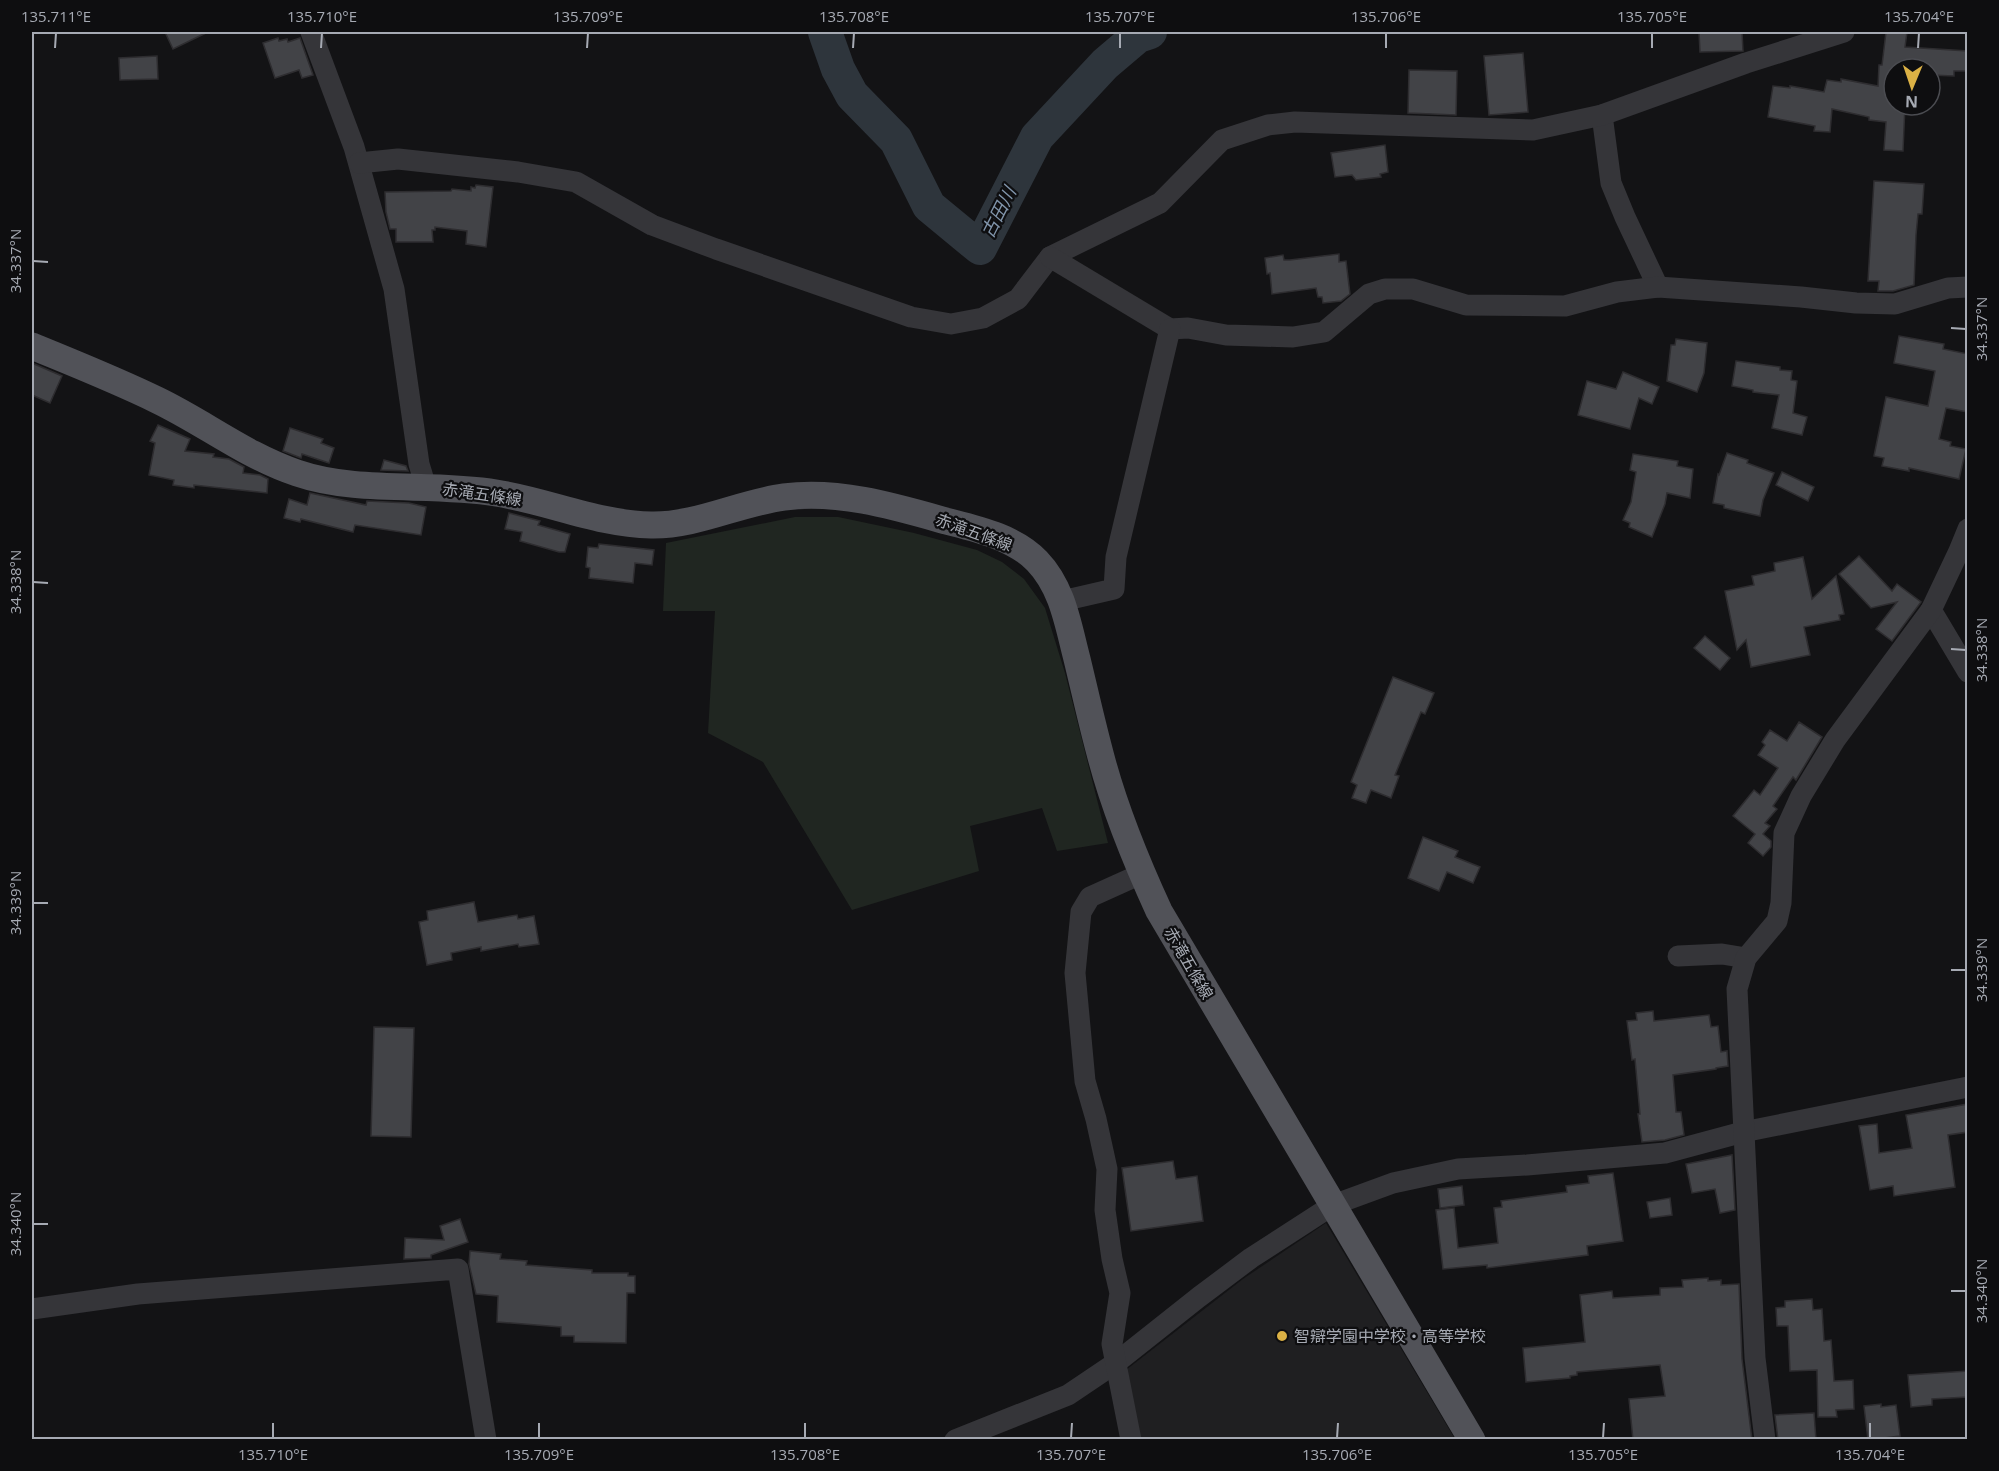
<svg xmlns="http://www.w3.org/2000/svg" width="1999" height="1471" viewBox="0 0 1999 1471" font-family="'Open Sans','Noto Sans JP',sans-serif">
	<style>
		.built { fill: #1f1f21 }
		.green { fill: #202621 }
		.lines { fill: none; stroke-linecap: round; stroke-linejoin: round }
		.river { stroke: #2e353c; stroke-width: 34 }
		.building { fill: #424347; stroke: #2e2d30; stroke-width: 1.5 }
		.minor { stroke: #353539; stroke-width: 21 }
		.major { stroke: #515258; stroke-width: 27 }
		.ticks { fill: none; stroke: #a6aab3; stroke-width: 2 }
		.poi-dot { fill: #dbb145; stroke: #0e0e10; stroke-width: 2 }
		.labels { text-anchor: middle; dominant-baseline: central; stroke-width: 4.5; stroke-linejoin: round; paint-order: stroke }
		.street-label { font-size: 16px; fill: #a6aab3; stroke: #0e0e10 }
		.poi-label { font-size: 16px; fill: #a6aab3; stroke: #0e0e10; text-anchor: start }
		.water-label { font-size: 18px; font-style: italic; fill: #8195ab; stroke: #0e0e10 }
		.neatline { fill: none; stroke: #a6aab3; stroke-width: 2 }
		.ticks-label { font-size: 15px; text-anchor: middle; fill: #a6aab3 }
	</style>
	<rect width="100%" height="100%" fill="#131315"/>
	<polygon class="built" points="1326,1223 1455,1439 1138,1439 1126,1370 1243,1279"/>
	<polygon class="green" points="795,517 838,517 914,533 977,550 1002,562 1024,579 1045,608 1065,673 1108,843 1057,851 1042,808 970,826 979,871 852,910 763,762 708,733 715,611 663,611 666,543"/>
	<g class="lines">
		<polyline class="river" points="825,32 838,69 852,95 896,140 929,206 980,248 1037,137 1105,64 1138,36 1150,32"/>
	</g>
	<g class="building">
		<polygon points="165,32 208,32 173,49"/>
		<polygon points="1699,32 1742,32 1743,51 1700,52"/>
		<polygon points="1886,32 1907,32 1905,47 1968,51 1968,71 1954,71 1954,76 1930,75 1930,69 1894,69 1894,105 1905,105 1903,151 1884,150 1886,122 1869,120 1869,117 1832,109 1830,132 1814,131 1815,126 1810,125 1768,117 1773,86 1790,88 1790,86 1824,92 1827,80 1841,82 1841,79 1878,86 1879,65 1882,65"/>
		<polygon points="278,38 279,41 287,39 288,42 300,38 313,75 302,78 299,70 275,78 263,43"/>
		<polygon points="1523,53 1528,112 1489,115 1484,56"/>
		<polygon points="157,56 158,79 120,80 119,58"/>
		<polygon points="1409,70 1457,71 1456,115 1408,113"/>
		<polygon points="1385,145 1388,172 1380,174 1381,177 1356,180 1352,175 1335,177 1331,153"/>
		<polygon points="1874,181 1924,184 1922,214 1918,214 1916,235 1914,285 1893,291 1878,291 1879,281 1868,281"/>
		<polygon points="476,185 493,187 486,247 466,244 467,231 435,227 435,230 432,230 433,242 396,242 396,229 390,229 386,212 385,192 451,191 452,189 471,191 471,187 475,188"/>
		<polygon points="1339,254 1339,262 1346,261 1350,294 1341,301 1323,303 1322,297 1318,297 1316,288 1272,294 1270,273 1267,274 1265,258 1283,255 1284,260 1290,260"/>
		<polygon points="1899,336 1944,344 1943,349 1968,354 1968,412 1946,408 1939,439 1951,442 1950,446 1966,449 1959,479 1909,468 1909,471 1882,466 1884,458 1874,456 1886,397 1928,406 1935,371 1894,363"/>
		<polygon points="1676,339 1707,343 1704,373 1697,392 1667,381 1671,345 1675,345"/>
		<polygon points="1736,361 1780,367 1780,370 1792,371 1791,380 1797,381 1793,413 1807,417 1802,435 1772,428 1779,395 1753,392 1753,390 1732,386"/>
		<polygon points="32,363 62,376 50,403 32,395"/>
		<polygon points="1623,372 1659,387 1652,404 1639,398 1630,429 1578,415 1587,381 1616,389"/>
		<polygon points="158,425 190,439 185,451 214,454 213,457 229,459 244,467 243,473 260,475 268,479 267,493 194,485 194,488 173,485 174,480 149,475 155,443 150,441"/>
		<polygon points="290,428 323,439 321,443 334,448 329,463 302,454 301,458 283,451"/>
		<polygon points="1727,453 1748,460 1747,463 1774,473 1763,500 1760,516 1724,508 1724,505 1713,503 1718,474 1719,475"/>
		<polygon points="1633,454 1678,461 1677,466 1693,469 1690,498 1667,493 1665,504 1652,537 1629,527 1630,523 1623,520 1631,502 1636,472 1630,470"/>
		<polygon points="384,460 406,466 408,471 381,470"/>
		<polygon points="1782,472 1814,487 1808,501 1776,485"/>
		<polygon points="310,493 366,505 367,501 409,503 426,507 421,535 355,525 353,532 301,519 300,522 284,518 289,499 307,505"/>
		<polygon points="509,513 540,521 538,525 570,534 565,552 559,552 520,541 522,532 505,529"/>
		<polygon points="599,544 654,550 652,565 635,563 633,583 589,578 590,568 586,567 588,547 598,548"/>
		<polygon points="1859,556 1892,591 1897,584 1921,602 1892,641 1876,629 1897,602 1871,608 1839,574"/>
		<polygon points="1803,557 1812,599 1836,576 1844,614 1839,615 1840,620 1804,627 1810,655 1751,667 1746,640 1737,650 1725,591 1754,585 1752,576 1775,571 1774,563"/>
		<polygon points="1705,636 1730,658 1720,670 1694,648"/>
		<polygon points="1393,677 1434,693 1425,714 1421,712 1395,775 1399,776 1391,798 1371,790 1366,803 1352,798 1357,785 1351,782"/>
		<polygon points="1799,722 1822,737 1796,780 1793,777 1773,806 1777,809 1765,823 1770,826 1763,834 1771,841 1771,847 1763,856 1748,843 1755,834 1733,816 1754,790 1760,795 1778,768 1758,755 1765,745 1762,742 1770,730 1787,741"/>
		<polygon points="1423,837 1458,851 1455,857 1480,867 1473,883 1447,872 1439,891 1408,878"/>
		<polygon points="474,902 478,922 517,915 518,919 534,916 539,944 519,947 518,944 481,951 481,947 451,953 452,960 427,965 419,922 428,920 427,911"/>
		<polygon points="1653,1011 1654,1021 1709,1015 1711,1027 1718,1026 1721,1052 1727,1051 1728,1066 1716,1068 1716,1069 1673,1075 1676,1112 1681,1112 1684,1135 1665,1140 1642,1142 1638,1114 1640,1114 1635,1059 1632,1060 1627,1021 1637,1020 1636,1013"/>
		<polygon points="374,1027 414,1028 411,1137 371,1136"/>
		<polygon points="1968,1104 1968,1132 1948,1135 1955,1187 1894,1196 1893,1186 1870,1190 1859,1126 1877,1124 1879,1153 1912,1148 1906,1115"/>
		<polygon points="1732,1155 1735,1210 1720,1213 1715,1189 1692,1193 1686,1164"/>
		<polygon points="1173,1161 1176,1179 1197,1176 1203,1221 1131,1231 1122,1168"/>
		<polygon points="1613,1173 1623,1241 1587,1246 1588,1255 1487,1268 1487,1265 1443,1269 1436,1210 1454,1208 1458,1248 1498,1243 1494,1208 1502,1207 1501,1201 1567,1192 1566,1186 1589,1183 1588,1176"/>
		<polygon points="1462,1186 1464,1205 1440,1208 1438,1189"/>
		<polygon points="1670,1198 1672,1215 1650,1218 1647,1202"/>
		<polygon points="460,1219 468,1242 431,1255 431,1258 404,1259 405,1238 444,1240 440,1226"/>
		<polygon points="470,1251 501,1254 500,1259 527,1261 526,1265 592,1270 592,1273 628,1273 628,1276 635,1276 635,1293 627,1293 626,1343 574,1342 574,1336 561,1336 561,1327 497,1322 498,1296 476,1294 469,1264"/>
		<polygon points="1708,1278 1708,1281 1721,1280 1721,1285 1739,1284 1742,1359 1752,1440 1633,1440 1629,1399 1665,1396 1660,1365 1577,1372 1577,1375 1570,1376 1570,1378 1526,1382 1523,1348 1585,1342 1580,1295 1612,1291 1613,1298 1660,1295 1660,1288 1683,1287 1682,1280"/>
		<polygon points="1812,1299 1813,1310 1822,1309 1824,1341 1831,1340 1834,1381 1853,1380 1854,1409 1836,1410 1837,1417 1818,1417 1817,1370 1790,1371 1788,1326 1777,1326 1776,1308 1785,1307 1785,1301"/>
		<polygon points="1968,1371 1968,1397 1932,1399 1932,1405 1911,1407 1908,1375"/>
		<polygon points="1881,1404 1881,1407 1896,1405 1900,1436 1868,1440 1864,1406"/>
		<polygon points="1814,1413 1816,1440 1778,1440 1775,1415"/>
	</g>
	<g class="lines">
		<g class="minor">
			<polyline points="311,32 354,147 394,289 419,464 426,487"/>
			<polyline points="1602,115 1611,183 1625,217 1658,287"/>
			<polyline points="359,163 398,159 518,172 576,182 652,225 716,249 911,317 951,324 983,318 1018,299 1050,257 1160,203 1222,140 1268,125 1295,122 1533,130 1602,115 1746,63 1844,32"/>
			<polyline points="1050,257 1170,329 1188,328 1226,335 1293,337 1324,332 1369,294 1385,289 1413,289 1466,305 1565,306 1617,292 1658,287 1801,297 1856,303 1895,304 1948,288 1968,287"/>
			<polyline points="1062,601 1114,589 1116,557 1170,329"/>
			<polyline points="1931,610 1968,672"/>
			<polyline points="1678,956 1722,954 1746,958"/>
			<polyline points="32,1309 138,1294 458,1269 486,1440"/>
			<polyline points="955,1440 1068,1395 1117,1362 1199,1297 1251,1258 1333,1205 1393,1183 1458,1169 1527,1165 1665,1153 1743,1132 1968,1087"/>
			<polyline points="1131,1440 1112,1344 1120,1293 1112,1259 1105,1210 1107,1169 1096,1119 1085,1081 1075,973 1081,912 1090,897 1141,874"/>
			<polyline points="1765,1440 1755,1358 1737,989 1746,958 1777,921 1781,903 1784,833 1801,796 1835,740 1931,610 1959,551 1968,529"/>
		</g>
		<path class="major" d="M 32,346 C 73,363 116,380 157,400 C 205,423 246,456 297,473 C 358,494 432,482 496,493 C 548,501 598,524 651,525 C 696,526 739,503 784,497 C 839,490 893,506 946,521 C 977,529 1014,537 1037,561 C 1063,588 1068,625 1077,659 C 1085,692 1092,724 1101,757 C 1115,810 1136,861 1159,911 L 1472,1440"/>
	</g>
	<path class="ticks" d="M 55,48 L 56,33M 321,48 L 322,33M 587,48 L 588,33M 853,48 L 854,33M 1120,48 L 1120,33M 1386,48 L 1386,33M 1652,48 L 1652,33M 1918,48 L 1919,33M 33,261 L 48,262M 1951,328 L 1966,329M 33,582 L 48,583M 1951,649 L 1966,650M 33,903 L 48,903M 1951,970 L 1966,970M 33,1224 L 48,1224M 1951,1291 L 1966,1291M 273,1438 L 273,1423M 539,1438 L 539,1423M 805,1438 L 805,1423M 1071,1438 L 1072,1423M 1337,1438 L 1338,1423M 1603,1438 L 1604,1423M 1870,1438 L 1870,1423"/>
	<circle class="poi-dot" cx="1282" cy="1336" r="6"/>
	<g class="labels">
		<g class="street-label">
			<text transform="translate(482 494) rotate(8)">赤滝五條線</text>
			<text transform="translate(974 532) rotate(20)">赤滝五條線</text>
			<text transform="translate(1189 963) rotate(60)">赤滝五條線</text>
		</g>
		<g class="poi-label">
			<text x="1294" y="1336">智辯学園中学校・高等学校</text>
		</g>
		<g class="water-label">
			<text transform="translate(998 212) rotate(-63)">古田川</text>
		</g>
	</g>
	<rect width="1999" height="1471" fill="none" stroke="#0e0e10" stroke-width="66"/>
	<g transform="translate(1912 87) rotate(182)"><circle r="28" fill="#0e0e10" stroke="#4b4c51" stroke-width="1.5"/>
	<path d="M0-4.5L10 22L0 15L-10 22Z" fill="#dbb145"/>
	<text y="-9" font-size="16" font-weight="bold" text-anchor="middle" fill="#a6aab3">N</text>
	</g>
	<rect x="33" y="33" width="1933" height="1405" class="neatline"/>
	<g class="ticks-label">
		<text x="56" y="22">135.711°E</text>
		<text x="322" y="22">135.710°E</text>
		<text x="588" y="22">135.709°E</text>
		<text x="854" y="22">135.708°E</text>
		<text x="1120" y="22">135.707°E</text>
		<text x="1386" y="22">135.706°E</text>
		<text x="1652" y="22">135.705°E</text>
		<text x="1919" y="22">135.704°E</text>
		<text transform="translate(16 261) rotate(-90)" y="5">34.337°N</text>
		<text transform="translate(1982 329) rotate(-90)" y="5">34.337°N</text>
		<text transform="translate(16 582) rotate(-90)" y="5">34.338°N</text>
		<text transform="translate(1982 650) rotate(-90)" y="5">34.338°N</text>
		<text transform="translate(16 903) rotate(-90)" y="5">34.339°N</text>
		<text transform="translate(1982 970) rotate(-90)" y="5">34.339°N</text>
		<text transform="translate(16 1224) rotate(-90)" y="5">34.340°N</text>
		<text transform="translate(1982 1291) rotate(-90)" y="5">34.340°N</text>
		<text x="273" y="1460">135.710°E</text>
		<text x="539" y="1460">135.709°E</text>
		<text x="805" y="1460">135.708°E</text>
		<text x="1071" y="1460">135.707°E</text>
		<text x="1337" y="1460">135.706°E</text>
		<text x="1603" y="1460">135.705°E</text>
		<text x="1870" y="1460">135.704°E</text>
	</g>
</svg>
